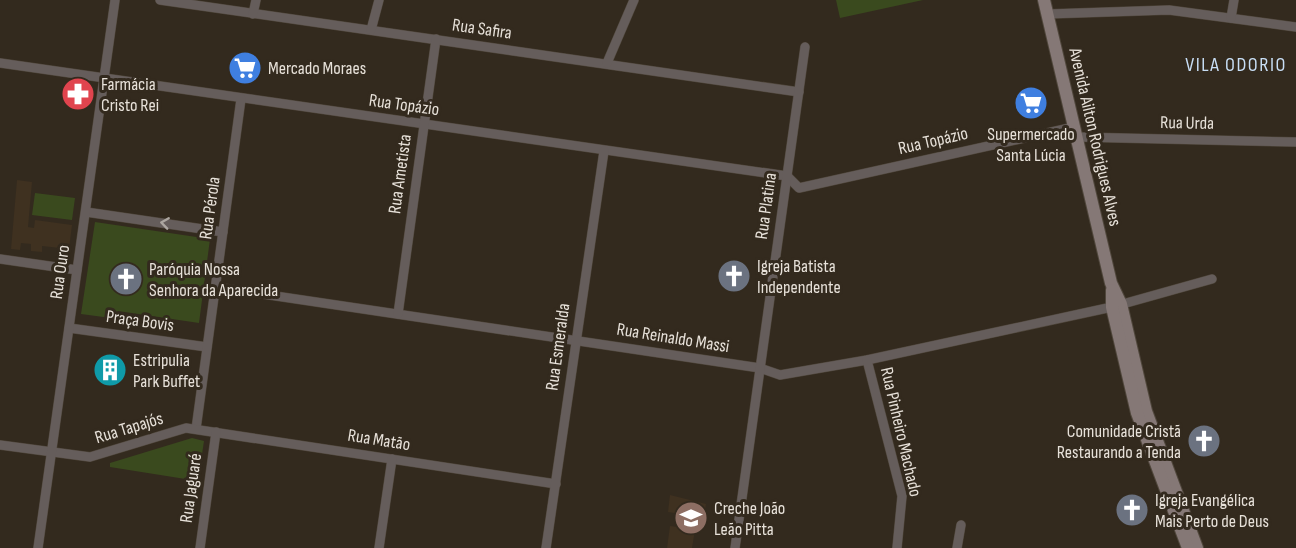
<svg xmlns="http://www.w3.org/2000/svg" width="1296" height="548" viewBox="0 0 1296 548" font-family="'Sofia Sans Condensed',sans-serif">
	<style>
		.built { fill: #3f3120 }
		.green { fill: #3a4a1e }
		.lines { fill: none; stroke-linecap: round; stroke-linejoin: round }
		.street-casing { stroke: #50473c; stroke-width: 10 }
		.secondary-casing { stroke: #50473c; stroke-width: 14 }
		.street { stroke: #655d5b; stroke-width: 9 }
		.secondary { stroke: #857876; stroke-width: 12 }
		.oneway { stroke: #aca6a0 }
		.labels { text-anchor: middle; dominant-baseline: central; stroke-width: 6; stroke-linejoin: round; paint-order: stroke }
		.street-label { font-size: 18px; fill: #e7e1d9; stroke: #332a1e }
		.poi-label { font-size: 18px; fill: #e7e1d9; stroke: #332a1e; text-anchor: start }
		.neighbourhood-label { font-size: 20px; letter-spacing: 1.5px; fill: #c8def5; stroke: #332a1e }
	</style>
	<rect width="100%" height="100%" fill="#332a1e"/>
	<g class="built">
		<polygon points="17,180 32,182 28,227 34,228 35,220 72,225 69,249 42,246 42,252 31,251 31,244 21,243 20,250 11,249"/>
		<polygon points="670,495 706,504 703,524 696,524 692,548 667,548 670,526 678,527 680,514 668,512"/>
	</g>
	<g class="green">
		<polygon points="836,0 923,0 840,18"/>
		<polygon points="35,193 75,198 72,220 32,215"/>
		<polygon points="95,222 210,239 199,323 118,311 111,318 81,314"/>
		<polygon points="192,438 204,441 198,481 110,467 110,463"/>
	</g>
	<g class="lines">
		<defs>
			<g id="street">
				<polyline points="160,0 799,92"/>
				<polyline points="253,14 256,0"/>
				<polyline points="1048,14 1169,10 1296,27"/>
				<polyline points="1231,18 1234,0"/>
				<polyline points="371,30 379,0"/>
				<polyline points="0,63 787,176 799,188 1074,127"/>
				<polyline points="607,63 634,0"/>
				<polyline points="1077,137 1296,142"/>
				<polyline points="86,212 223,232"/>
				<polyline points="0,259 77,270"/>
				<polyline points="215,287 760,368 780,375 867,360 1112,307 1212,279"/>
				<polyline points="398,314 436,39"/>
				<polyline points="69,328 207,347"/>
				<polyline points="867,360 902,496 897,548"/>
				<polyline points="196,429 241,99"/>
				<polyline points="0,445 90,457 186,428 556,484"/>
				<polyline points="38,548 115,0"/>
				<polyline points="200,548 216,432"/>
				<polyline points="379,548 392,459"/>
				<polyline points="546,548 604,151"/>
				<polyline points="735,548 805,47"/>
				<polyline points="957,548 961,525"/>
			</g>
			<g id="secondary">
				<polyline points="1044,0 1111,283 1121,304 1146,411 1197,548"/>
				<polyline points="1112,290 1112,307 1137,413 1188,548"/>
			</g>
		</defs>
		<use href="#street" class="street-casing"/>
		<use href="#secondary" class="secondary-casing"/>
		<use href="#street" class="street"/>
		<use href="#secondary" class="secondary"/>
	</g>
	<defs><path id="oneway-chevron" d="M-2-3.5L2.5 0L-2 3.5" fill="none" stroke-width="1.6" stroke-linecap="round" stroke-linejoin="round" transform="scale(1.5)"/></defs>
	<use class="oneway" href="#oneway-chevron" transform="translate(165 223) rotate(-172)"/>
	<defs>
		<symbol id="supermarket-disc" viewBox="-11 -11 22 22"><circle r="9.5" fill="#3f7fe0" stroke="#332a1e"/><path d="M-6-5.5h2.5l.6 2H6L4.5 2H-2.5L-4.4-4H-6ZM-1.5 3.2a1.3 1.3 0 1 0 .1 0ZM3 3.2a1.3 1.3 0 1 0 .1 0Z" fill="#fff"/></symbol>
		<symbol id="pharmacy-disc" viewBox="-11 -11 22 22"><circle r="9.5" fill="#e0444e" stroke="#332a1e"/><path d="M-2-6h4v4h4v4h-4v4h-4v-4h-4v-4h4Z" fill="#fff"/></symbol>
		<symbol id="church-disc" viewBox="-11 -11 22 22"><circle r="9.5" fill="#6b7280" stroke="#332a1e"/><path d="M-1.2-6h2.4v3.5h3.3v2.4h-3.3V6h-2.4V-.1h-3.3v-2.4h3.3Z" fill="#fff"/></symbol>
		<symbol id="building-disc" viewBox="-11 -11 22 22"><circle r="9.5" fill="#0f9aa8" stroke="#332a1e"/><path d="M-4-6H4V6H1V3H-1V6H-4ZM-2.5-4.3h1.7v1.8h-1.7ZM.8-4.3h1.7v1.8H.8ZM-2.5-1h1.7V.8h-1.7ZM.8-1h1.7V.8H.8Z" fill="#fff"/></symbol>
		<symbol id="school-disc" viewBox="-11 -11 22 22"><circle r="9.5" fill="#8d6e63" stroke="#332a1e"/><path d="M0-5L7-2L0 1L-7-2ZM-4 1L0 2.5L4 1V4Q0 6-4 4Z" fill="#fff"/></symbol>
	</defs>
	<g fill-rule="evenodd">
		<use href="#supermarket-disc" x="226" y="49" width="38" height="38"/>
		<use href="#pharmacy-disc" x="59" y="75" width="38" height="38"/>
		<use href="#supermarket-disc" x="1012" y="84" width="38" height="38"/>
		<use href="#church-disc" x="715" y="257" width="38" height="38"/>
		<use href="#church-disc" x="107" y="260" width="38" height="38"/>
		<use href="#building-disc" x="91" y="351" width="38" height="38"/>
		<use href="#church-disc" x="1185" y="422" width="38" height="38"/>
		<use href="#church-disc" x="1113" y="491" width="38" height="38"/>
		<use href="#school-disc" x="672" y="499" width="38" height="38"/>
	</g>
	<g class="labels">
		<g class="street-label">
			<text transform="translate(482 29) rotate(8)">Rua Safira</text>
			<text transform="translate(404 105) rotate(8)">Rua Topázio</text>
			<text transform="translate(1187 123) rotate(1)">Rua Urda</text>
			<text transform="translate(1095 137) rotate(77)">Avenida Ailton Rodrigues Alves</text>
			<text transform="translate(933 141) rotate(-13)">Rua Topázio</text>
			<text transform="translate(400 174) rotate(-82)">Rua Ametista</text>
			<text transform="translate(766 206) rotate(-82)">Rua Platina</text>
			<text transform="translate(210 208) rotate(-82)">Rua Pérola</text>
			<text transform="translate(60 272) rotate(-82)">Rua Ouro</text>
			<text transform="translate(140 321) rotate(8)">Praça Bovis</text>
			<text transform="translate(673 338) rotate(9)">Rua Reinaldo Massi</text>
			<text transform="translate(558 347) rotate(-82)">Rua Esmeralda</text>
			<text transform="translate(129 428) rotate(-17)">Rua Tapajós</text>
			<text transform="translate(901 432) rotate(77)">Rua Pinheiro Machado</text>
			<text transform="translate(379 440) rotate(9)">Rua Matão</text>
			<text transform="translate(191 488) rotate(-82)">Rua Jaguaré</text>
		</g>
		<g class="poi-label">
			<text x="268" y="68">Mercado Moraes</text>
			<text x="101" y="84">Farmácia<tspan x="101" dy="21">Cristo Rei</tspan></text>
			<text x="1031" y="134" text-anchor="middle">Supermercado<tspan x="1031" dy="21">Santa Lúcia</tspan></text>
			<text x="757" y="266">Igreja Batista<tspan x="757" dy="21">Independente</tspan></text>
			<text x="149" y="269">Paróquia Nossa<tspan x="149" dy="21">Senhora da Aparecida</tspan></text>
			<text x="133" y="360">Estripulia<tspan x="133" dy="21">Park Buffet</tspan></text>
			<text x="1181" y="431" text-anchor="end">Comunidade Cristã<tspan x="1181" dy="21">Restaurando a Tenda</tspan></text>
			<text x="1155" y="500">Igreja Evangélica<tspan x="1155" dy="21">Mais Perto de Deus</tspan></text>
			<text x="714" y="508">Creche João<tspan x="714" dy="21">Leão Pitta</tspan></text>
		</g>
		<g class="neighbourhood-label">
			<text x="1236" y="65">VILA ODORIO</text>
		</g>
	</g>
</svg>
